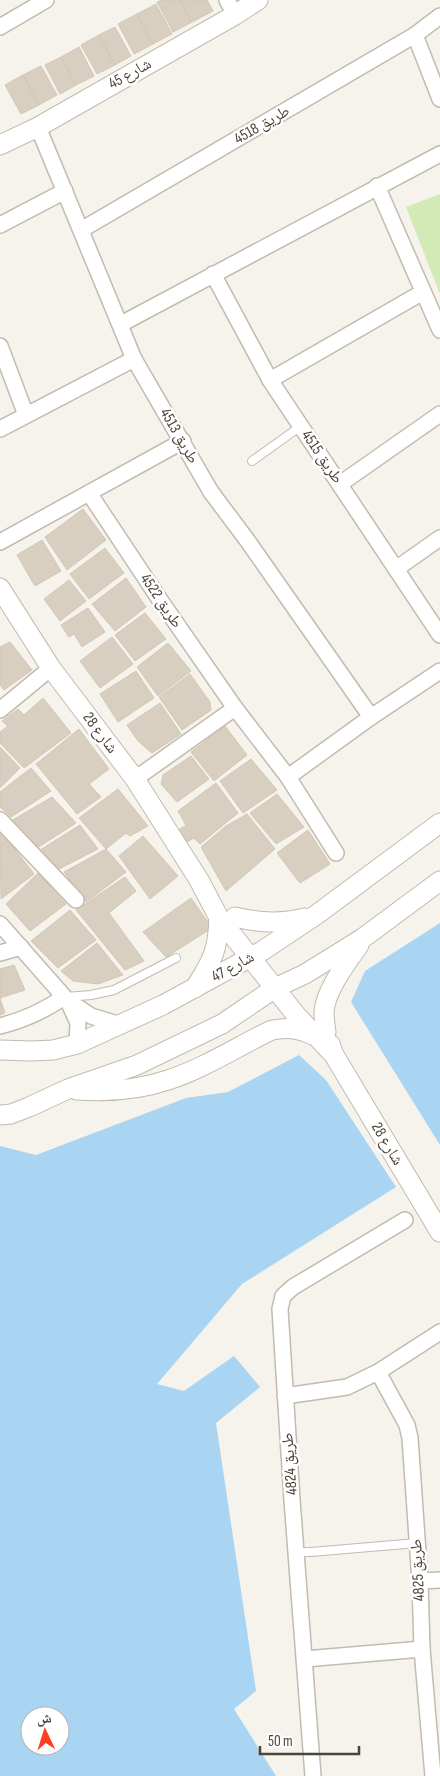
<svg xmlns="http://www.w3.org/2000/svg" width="440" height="1776" viewBox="0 0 440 1776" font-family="'Sofia Sans Condensed','Noto Naskh Arabic',sans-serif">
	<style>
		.green { fill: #d2eab5 }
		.water { fill: #a9d4f2; fill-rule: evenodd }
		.building { fill: #d8cfc1; stroke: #d3c7b4 }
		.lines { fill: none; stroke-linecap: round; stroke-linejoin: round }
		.service-casing { stroke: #c2bbae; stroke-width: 10 }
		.minor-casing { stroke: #c2bbae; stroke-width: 18 }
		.tertiary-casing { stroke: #c2bbae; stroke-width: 21 }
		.service { stroke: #fff; stroke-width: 8 }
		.minor { stroke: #fff; stroke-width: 15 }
		.tertiary { stroke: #fff; stroke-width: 19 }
		.labels { text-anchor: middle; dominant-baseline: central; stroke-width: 5; stroke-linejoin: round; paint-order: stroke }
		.street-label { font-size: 16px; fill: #4b4439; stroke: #fff }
	</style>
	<rect width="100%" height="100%" fill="#f6f3ec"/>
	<polygon class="green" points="440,194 440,294 406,207"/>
	<g class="water">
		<polygon points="440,923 440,1145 351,1002 365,971"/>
		<path d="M 299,1055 L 326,1080 L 396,1187 L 242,1284 L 157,1384 L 184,1391 L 234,1356 L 260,1387 L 216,1423 L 256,1691 L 234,1709 L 276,1776 L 0,1776 L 0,1146 L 36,1155 L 186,1098 L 228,1092 ZM 30,1716 L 60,1716 L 60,1746 L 30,1746 Z"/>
	</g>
	<g class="building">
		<polygon points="162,0 180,0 192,22 173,32 157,2"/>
		<polygon points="180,0 207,0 213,11 192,22"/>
		<polygon points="156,4 172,34 153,44 137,14"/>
		<polygon points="137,14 153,44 134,54 118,24"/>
		<polygon points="115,27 131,56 115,65 99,35"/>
		<polygon points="99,35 115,65 97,74 81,45"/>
		<polygon points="79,47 94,76 76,85 61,57"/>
		<polygon points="61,57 76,85 60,94 45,65"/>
		<polygon points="41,66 57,95 39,105 23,75"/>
		<polygon points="23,75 39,105 21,114 5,85"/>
		<polygon points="83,509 106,540 67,570 45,537"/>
		<polygon points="42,540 61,571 35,586 17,555"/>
		<polygon points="105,548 124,573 89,599 70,574"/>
		<polygon points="126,578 146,607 115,631 92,604"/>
		<polygon points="69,580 86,601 60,621 44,599"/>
		<polygon points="88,608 105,632 82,647 74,634 69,637 61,625"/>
		<polygon points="145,613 166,639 135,661 115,635"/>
		<polygon points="112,637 133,664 100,688 80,661"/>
		<polygon points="10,642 32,670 4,690 0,685 0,647"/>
		<polygon points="168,643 191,671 158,696 137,667"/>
		<polygon points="136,671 154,698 118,722 100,694"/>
		<polygon points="190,674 210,702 211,710 182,730 159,697"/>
		<polygon points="43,698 71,733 24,768 0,743 0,732 8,726 2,721 18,709 24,715"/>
		<polygon points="160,703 181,734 152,753 138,741 127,725"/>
		<polygon points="225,726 247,755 214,781 191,752"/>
		<polygon points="79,729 109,769 89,784 101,797 77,814 36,764"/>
		<polygon points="0,747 20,768 0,788"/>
		<polygon points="191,756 209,779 177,802 161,784 163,775"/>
		<polygon points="251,759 277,790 243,813 220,781"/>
		<polygon points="31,768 51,791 11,817 0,807 0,792"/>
		<polygon points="216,783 238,813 200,844 194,838 185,843 177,831 186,825 178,811"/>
		<polygon points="118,789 148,826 130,836 126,833 106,849 79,818"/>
		<polygon points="277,794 304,827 276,844 250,813"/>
		<polygon points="52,797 76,823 37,848 11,821"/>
		<polygon points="247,814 275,849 226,891 201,847 226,826"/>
		<polygon points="80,825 98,849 57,870 40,850"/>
		<polygon points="308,830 330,864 300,883 277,853"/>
		<polygon points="0,831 8,840 0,847"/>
		<polygon points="143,836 178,876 150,899 119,856"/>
		<polygon points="8,840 34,874 1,899 0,847"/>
		<polygon points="106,849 126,872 86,902 64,872"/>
		<polygon points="38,873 66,904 30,931 6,904"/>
		<polygon points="125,877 136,891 109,913 144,961 125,970 76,910"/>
		<polygon points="191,898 212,928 166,957 143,932"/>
		<polygon points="70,910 96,940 58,968 31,941"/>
		<polygon points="97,943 123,975 98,984 73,981 61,971"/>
		<polygon points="14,965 25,990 0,998 5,1013 0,1015 0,969"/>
	</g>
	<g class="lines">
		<defs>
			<g id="service">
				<polyline points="252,461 301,426"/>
				<polyline points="66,997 91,995 114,990 176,958"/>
				<polyline points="297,1552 311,1552 417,1543"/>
			</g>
			<g id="minor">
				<polyline points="227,0 235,15"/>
				<polyline points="0,27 46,0"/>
				<polyline points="415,35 440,99"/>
				<polyline points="38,127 134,359 211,492 247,540 371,717"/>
				<polyline points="377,186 440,330"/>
				<polyline points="0,225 65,191"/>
				<polyline points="81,230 415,35 440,16"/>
				<polyline points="213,274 270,380 440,635"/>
				<polyline points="121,324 440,154"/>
				<polyline points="0,346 26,415"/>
				<polyline points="270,380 423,292"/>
				<polyline points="0,429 134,359"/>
				<polyline points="340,484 440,414"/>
				<polyline points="89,493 160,600 235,708 288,777 336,853"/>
				<polyline points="0,542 183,441"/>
				<polyline points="396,569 440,538"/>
				<polyline points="0,710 51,668"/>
				<polyline points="288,777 371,717 440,671"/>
				<polyline points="135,779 235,708"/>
				<polyline points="0,820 76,900"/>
				<polyline points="0,924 67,1000 91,1016 121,1025"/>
				<polyline points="0,953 21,947"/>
				<polyline points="68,1001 78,1023 77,1044"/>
				<path d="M 0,1026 C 24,1020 44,1011 64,997"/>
				<polyline points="378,1372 407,1425 410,1438 420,1581 422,1649 433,1776"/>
				<polyline points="285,1396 347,1387 378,1372 440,1332"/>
				<polyline points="420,1581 440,1580"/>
				<polyline points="305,1659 422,1649"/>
				<polyline points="313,1776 292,1500 280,1309 283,1296 293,1287 405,1220"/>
			</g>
			<g id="tertiary">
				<polyline points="0,145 38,127 235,15 258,0"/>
				<polyline points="0,588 51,668 135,779 199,880 219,918 296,1015 334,1055"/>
				<path d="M 235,917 C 259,923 281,924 305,918"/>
				<path d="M 195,988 C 212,961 218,951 219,918"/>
				<path d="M 326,1032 C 325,1026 324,1019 324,1012 C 325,991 347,962 359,945"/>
				<polyline points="330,1044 334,1055 440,1232"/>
				<polyline points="0,1050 32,1051 53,1050 77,1044 163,1005 262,951 316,915 440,823"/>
				<path d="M 77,1090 C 108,1092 139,1090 168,1080 C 205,1068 238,1046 272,1030 C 290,1027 297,1028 313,1035"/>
				<polyline points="0,1115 11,1114 29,1107 68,1089 137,1065 222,1024 275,988 305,974 363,938 440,881"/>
			</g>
		</defs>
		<use href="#service" class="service-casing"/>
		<use href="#minor" class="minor-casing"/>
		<use href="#tertiary" class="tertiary-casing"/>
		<use href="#service" class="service"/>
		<use href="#minor" class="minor"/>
		<use href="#tertiary" class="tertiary"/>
	</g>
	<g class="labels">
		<g class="street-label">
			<text transform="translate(130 74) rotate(-29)">شارع 45</text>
			<text transform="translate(262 125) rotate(-30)">طريق 4518</text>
			<text transform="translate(179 436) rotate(60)">طريق 4513</text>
			<text transform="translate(322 457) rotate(56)">طريق 4515</text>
			<text transform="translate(161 601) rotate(56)">طريق 4522</text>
			<text transform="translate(100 733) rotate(53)">شارع 28</text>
			<text transform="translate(233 967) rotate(-29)">شارع 47</text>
			<text transform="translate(387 1144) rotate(59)">شارع 28</text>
			<text transform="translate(290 1464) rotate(-94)">طريق 4824</text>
			<text transform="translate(418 1570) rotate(-93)">طريق 4825</text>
		</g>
	</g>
	<g transform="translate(45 1731) rotate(356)"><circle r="24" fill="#ffffff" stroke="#b7b4b0"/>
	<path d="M0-4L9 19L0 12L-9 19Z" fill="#fc3f1d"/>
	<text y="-8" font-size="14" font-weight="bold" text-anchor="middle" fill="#4b4439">ش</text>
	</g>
	<path d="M260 1746v8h99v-8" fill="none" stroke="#4b4439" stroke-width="2.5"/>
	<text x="268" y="1746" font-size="15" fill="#4b4439" stroke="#ffffff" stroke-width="4" paint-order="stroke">50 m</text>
</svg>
